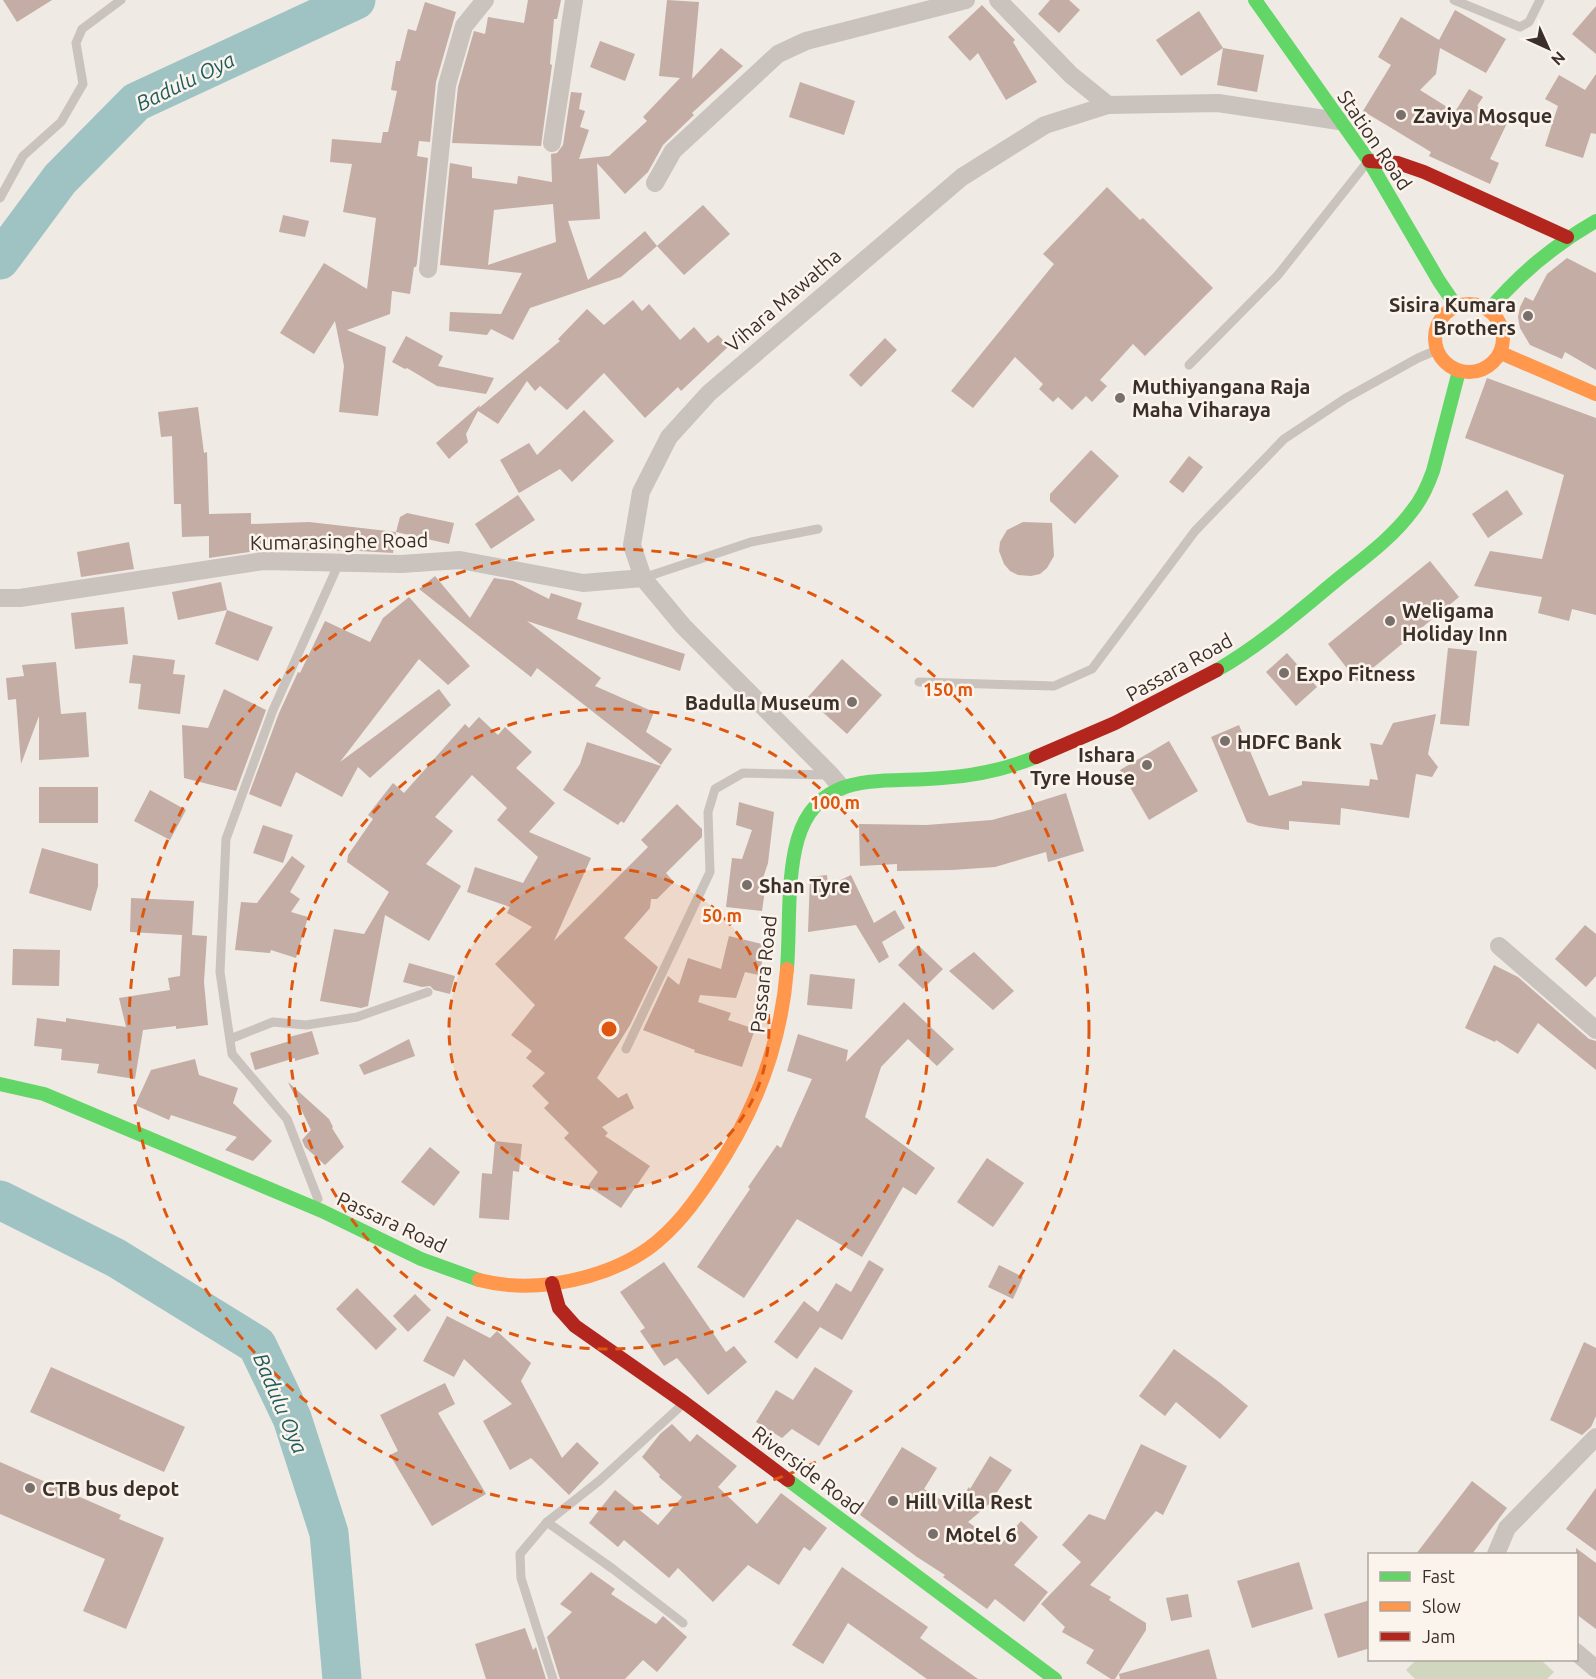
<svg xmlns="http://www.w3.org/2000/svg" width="1596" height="1679" viewBox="0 0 1596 1679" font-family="Ubuntu,sans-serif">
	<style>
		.green { fill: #d1d6be }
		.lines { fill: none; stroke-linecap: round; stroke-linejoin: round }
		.river { stroke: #9ec3c2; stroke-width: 39 }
		.building { fill: #c4ada5; fill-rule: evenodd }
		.lane { stroke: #c9c2bd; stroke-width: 9 }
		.street { stroke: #c9c2bd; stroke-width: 18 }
		.fast { stroke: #63d668; stroke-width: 14 }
		.slow { stroke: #ff974d; stroke-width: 14 }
		.jam { stroke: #b3261e; stroke-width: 14 }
		.ring { fill: none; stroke: #df570e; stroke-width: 3; stroke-dasharray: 10 8 }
		.poi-dot { fill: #7a706b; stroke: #fbf4ec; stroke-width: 2 }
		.labels { text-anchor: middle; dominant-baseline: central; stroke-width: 5; stroke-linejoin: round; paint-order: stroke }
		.poi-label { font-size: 20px; font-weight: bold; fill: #3b2f2a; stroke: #fbf4ec; text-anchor: start }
		.street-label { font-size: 20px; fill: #3b2f2a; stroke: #fbf4ec }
		.water-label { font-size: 21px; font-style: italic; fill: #1d5d5f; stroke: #fbf4ec }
		.centre { fill: #df570e; stroke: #fbf4ec; stroke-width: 3 }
		.ring-label { font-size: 18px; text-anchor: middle; font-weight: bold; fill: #df570e; stroke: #fbf4ec; stroke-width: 5; stroke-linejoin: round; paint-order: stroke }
	</style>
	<rect width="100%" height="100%" fill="#efeae4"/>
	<polygon class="green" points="1416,1660 1541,1660 1554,1672 1547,1679 1415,1679 1406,1670"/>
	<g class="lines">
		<g class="river">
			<polyline points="0,260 60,179 136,102 356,0"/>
			<polyline points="0,1200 116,1258 257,1345 292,1418 329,1533 342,1679"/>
		</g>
	</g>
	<g class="building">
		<polygon points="3,0 52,0 17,22"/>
		<polygon points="528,0 561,0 557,19 554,19 550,64 552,65 541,146 452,143 458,87 474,31 485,34 488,17 524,23"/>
		<path d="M 667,0 L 699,2 L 692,79 L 721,48 L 743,66 L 692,113 L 694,115 L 663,145 L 648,172 L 625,194 L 597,163 L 600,219 L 568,221 L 588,280 L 645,231 L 657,246 L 621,277 L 530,308 L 513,340 L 491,329 L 487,335 L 449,331 L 450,312 L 501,314 L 522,273 L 440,265 L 450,163 L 472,167 L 472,178 L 517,184 L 518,176 L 552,182 L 551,154 L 557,153 L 563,145 L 571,92 L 582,93 L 579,109 L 585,111 L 580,127 L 589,130 L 579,159 L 609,156 L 647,121 L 643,117 L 680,78 L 659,76 ZM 553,204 L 556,242 L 488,265 L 494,210 Z"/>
		<polygon points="1050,0 1069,0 1080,10 1059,33 1038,14"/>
		<polygon points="425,2 456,12 436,82 430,142 419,141 417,156 428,158 417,263 416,267 414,267 410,294 392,291 390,314 347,330 386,347 378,416 339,412 344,366 335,321 314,354 280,333 324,263 367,289 376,218 343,212 352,164 330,162 332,139 381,143 383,132 388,132 397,91 391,90 396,61 400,61 408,29 416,31"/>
		<polygon points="982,5 1015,40 1013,42 1037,82 1006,100 978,53 970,61 948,37"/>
		<polygon points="1596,6 1596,54 1572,34"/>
		<polygon points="1455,10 1506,39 1486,73 1440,48 1436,74 1420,90 1455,112 1469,89 1483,97 1477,106 1508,121 1490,159 1499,163 1490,184 1429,156 1431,152 1363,111 1391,65 1378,57 1401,17 1439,40"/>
		<polygon points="1199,11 1223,48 1181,76 1156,40"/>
		<polygon points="600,41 635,54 625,81 590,67"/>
		<polygon points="1223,48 1264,55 1257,92 1217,85"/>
		<polygon points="1596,74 1596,134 1591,133 1583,158 1545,146 1558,106 1545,99 1559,75 1585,90"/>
		<polygon points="800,82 855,101 844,135 789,117"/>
		<polygon points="1107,187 1140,220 1143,218 1213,288 1145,356 1133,344 1100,380 1107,386 1092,402 1086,396 1072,410 1058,397 1053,402 1039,389 1043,384 1015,357 973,408 951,391 1054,264 1043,254"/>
		<polygon points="703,205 730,234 684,275 657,246"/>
		<polygon points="283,215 309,221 305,237 279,232"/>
		<polygon points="1567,258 1596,273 1596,370 1565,352 1562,359 1530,345 1520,328 1518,317 1520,307 1525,297 1533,301 1547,274"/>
		<polygon points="633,300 642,311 649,304 680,340 694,327 708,343 718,335 729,346 681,391 678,387 645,418 604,373 567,410 540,386 535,391 527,381 498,424 478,411 466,434 468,442 449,459 436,443 480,405 479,408 560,341 558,339 587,309 604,325"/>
		<polygon points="406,336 443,356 438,366 494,378 486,394 437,386 407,368 405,369 392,362"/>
		<polygon points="885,338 897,350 861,387 849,375"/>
		<polygon points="1487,378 1596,418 1596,615 1572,609 1569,621 1538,613 1542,597 1474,586 1490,551 1542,559 1564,475 1465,438"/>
		<polygon points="198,407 204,453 207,452 209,514 251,513 251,524 309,522 396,532 393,553 342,550 342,551 306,551 306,549 263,550 209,558 209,536 182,537 181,504 174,504 172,436 161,437 158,412"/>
		<polygon points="584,410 614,441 572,482 560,469 519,493 500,460 529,443 537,455"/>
		<polygon points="1091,450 1119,476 1075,524 1050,501 1050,494"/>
		<polygon points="1189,456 1203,467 1183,493 1169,482"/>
		<polygon points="1507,490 1523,514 1488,538 1472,514"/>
		<polygon points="518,495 535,520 491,549 475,524"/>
		<polygon points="407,513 454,523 449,544 396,532 400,517"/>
		<polygon points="1023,522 1052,523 1054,556 1047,568 1040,574 1031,576 1018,575 1010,571 1004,564 999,551 1000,542 1007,530"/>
		<polygon points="129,542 134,569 81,577 77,552"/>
		<polygon points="1430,561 1459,597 1357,681 1328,644"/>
		<polygon points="435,576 470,618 494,578 513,581 549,599 551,593 582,603 577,619 685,654 680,671 527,621 601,678 595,686 654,712 646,732 672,749 661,765 537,668 531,677 419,589"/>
		<polygon points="221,582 227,610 178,620 172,592"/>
		<polygon points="409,597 470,666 448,685 419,659 340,762 439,689 451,705 370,778 358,767 342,797 296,772 281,807 249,794 279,713 298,672 300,673 325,621 370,642 383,618"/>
		<polygon points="124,607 128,644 75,649 71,613"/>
		<polygon points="227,610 273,627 258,661 215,644"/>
		<polygon points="1448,648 1477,651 1469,726 1440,724"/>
		<polygon points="1287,653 1317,687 1296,706 1266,672"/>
		<polygon points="133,655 175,660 173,674 185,675 180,714 138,709 141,684 129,683"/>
		<polygon points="842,659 882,695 847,734 807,698"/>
		<polygon points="56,662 61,714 86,712 89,757 39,760 39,716 21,764 16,699 8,700 6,678 24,676 22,665"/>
		<polygon points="224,689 266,710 236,791 184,778 182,725 208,728"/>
		<polygon points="1436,714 1428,754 1438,767 1432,777 1416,774 1409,818 1341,808 1340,825 1289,821 1289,830 1259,826 1247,822 1211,737 1239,725 1269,796 1302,785 1302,781 1369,786 1370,779 1378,780 1370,743 1382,745 1393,723"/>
		<polygon points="479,717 498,735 505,727 532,752 516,768 555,803 529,832 591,858 554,941 648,847 641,840 677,804 702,829 702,837 666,873 674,882 657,899 651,899 650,908 624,938 658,967 630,1025 597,1078 618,1098 627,1093 634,1108 602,1127 608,1133 605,1136 650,1166 621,1208 588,1186 598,1172 564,1138 569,1133 544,1108 549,1103 532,1086 545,1073 526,1058 532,1051 511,1035 535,1005 495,964 532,927 507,913 510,907 467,892 475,867 523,883 538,857 497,820 507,808 472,775 435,817 453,831 426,864 461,886 429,941 385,915 368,1006 361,1008 320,1001 334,929 364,934 389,892 347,862 348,855 373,819 368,815 393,783 404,793 465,724 469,728"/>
		<polygon points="1169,741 1198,791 1149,820 1120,770"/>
		<polygon points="587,742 661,766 624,823 621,821 618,825 563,790 580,764"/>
		<rect x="39" y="787" width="59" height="36"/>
		<polygon points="150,790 186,810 170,840 134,821"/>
		<polygon points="1066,793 1084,851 1048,862 1046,852 995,867 952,870 897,871 897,864 860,866 859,824 926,825 992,820 1032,809 1031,804"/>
		<polygon points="739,802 774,812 768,863 761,884 766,883 762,911 726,907 732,858 742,859 752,830 736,825"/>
		<polygon points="263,825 293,835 283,863 253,853"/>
		<polygon points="42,848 98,864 98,886 91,911 29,893"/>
		<polygon points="292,856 305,866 290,892 300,899 291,912 308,917 296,958 271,950 270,953 235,950 241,902 257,903"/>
		<polygon points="827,875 828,886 851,875 874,923 895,910 905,928 882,942 889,957 879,963 856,925 808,932 810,877"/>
		<polygon points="131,898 194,901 192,935 207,936 204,982 208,1025 176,1029 176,1026 143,1030 135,1079 97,1073 99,1064 61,1060 62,1049 34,1046 37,1018 66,1022 66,1018 126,1027 119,998 170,990 168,978 180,976 182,935 130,932"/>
		<polygon points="1585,925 1596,934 1596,976 1586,987 1555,959"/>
		<polygon points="729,936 766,945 759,975 745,972 736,998 700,995 698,1002 731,1013 728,1020 755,1029 742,1067 694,1052 695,1050 643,1030 668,976 679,985 688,958 721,969"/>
		<polygon points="918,945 943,969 923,989 898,965"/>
		<polygon points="13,949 60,950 59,986 12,985"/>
		<polygon points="974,952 1014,991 993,1010 949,971"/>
		<polygon points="409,963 455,976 450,994 434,990 430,986 422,987 403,982"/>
		<polygon points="1494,965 1518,977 1589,1039 1596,1041 1596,1070 1538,1023 1518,1054 1496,1040 1495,1042 1465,1028"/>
		<polygon points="810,974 855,979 852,1009 807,1005"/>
		<polygon points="904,1002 954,1049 937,1066 908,1039 881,1067 865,1117 935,1168 916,1195 903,1187 862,1257 797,1219 744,1298 697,1267 750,1189 748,1187 777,1145 781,1148 812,1079 787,1071 798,1034 848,1050 846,1062"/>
		<polygon points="312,1031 319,1054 295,1061 295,1058 255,1070 250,1053 290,1041 289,1037"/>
		<polygon points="409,1039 415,1056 364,1075 359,1065"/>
		<polygon points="195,1059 199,1075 238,1088 233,1103 272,1141 253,1161 225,1150 237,1137 171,1115 169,1120 135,1105 151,1070"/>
		<polygon points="288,1082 329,1119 333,1127 332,1128 344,1147 325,1165 305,1147 302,1140 311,1130"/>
		<polygon points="495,1141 522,1144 519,1172 513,1171 509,1220 479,1218 482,1173 492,1174"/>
		<polygon points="430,1147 460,1172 434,1206 401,1182"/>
		<polygon points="987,1158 1024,1183 993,1227 957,1202"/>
		<polygon points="869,1260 884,1269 842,1340 820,1327 797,1359 774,1342 804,1301 818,1312 836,1283 851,1292"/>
		<polygon points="664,1262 726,1352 734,1346 747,1362 708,1395 677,1358 664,1366 640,1331 645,1328 620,1292"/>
		<polygon points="999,1265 1023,1277 1013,1299 988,1287"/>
		<polygon points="357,1288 397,1329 376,1350 336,1309"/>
		<polygon points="415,1294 431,1310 408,1332 393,1316"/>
		<polygon points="447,1316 490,1338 497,1331 531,1363 521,1381 562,1458 577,1442 599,1463 569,1495 531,1458 510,1470 483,1421 512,1404 464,1359 454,1377 423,1361"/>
		<polygon points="1584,1342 1596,1348 1596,1416 1591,1427 1582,1435 1550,1420"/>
		<polygon points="1174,1349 1219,1382 1248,1406 1220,1439 1176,1402 1165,1416 1139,1396"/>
		<polygon points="51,1367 185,1427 164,1472 30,1412"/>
		<polygon points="815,1367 853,1391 819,1446 792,1429 782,1438 756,1422 776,1390 793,1400"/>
		<polygon points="445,1383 455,1404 438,1413 486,1494 432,1526 390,1455 398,1451 380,1415"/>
		<polygon points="672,1424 690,1442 697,1434 737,1466 718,1487 757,1524 781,1493 827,1528 810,1551 804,1547 779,1585 748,1565 713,1602 678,1568 669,1578 624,1540 618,1547 589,1523 615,1490 658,1525 682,1497 659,1477 660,1475 642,1457 660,1434"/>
		<polygon points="1141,1444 1187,1466 1163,1515 1156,1511 1090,1585 1111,1597 1109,1600 1146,1623 1146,1630 1115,1679 1111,1679 1086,1663 1094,1650 1062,1632 1065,1627 1041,1604 1081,1562 1062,1545 1089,1514 1105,1520"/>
		<polygon points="902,1447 937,1468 924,1489 954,1508 969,1487 970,1489 990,1456 1012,1470 989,1504 968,1522 1000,1545 1021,1521 1038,1537 1014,1565 1048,1592 1024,1622 995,1599 987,1609 943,1577 945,1575 917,1557 860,1515"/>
		<polygon points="0,1462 121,1515 119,1519 164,1538 126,1629 83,1611 105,1559 0,1514"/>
		<polygon points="1472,1481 1507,1508 1472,1554 1416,1554"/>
		<polygon points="1596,1488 1596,1551 1566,1529"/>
		<polygon points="1576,1548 1596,1563 1596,1629 1576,1614"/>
		<polygon points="1299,1562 1313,1609 1252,1628 1237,1581"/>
		<polygon points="842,1567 928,1627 920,1638 978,1679 927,1679 848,1623 823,1664 792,1645"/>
		<polygon points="591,1572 615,1589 611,1594 656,1624 663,1616 687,1637 657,1672 643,1660 625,1679 560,1679 547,1637 572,1612 560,1604"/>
		<polygon points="1188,1594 1192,1617 1171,1621 1166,1598"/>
		<polygon points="1370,1600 1370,1648 1338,1658 1324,1614"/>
		<polygon points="525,1628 533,1650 536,1647 546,1679 486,1679 475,1644"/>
		<polygon points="1209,1649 1217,1679 1120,1679 1119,1674"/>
	</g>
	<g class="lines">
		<g class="lane">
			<polyline points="1454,0 1520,27 1529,22 1540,0"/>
			<polyline points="0,198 23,156 61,122 83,84 76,43 82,29 121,0"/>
			<polyline points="1189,365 1278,275 1365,165"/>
			<polyline points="643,578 751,542 818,529"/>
			<polyline points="919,682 1054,686 1092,669 1195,531 1284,439 1346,398 1418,358 1437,350"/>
			<polyline points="230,1039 273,1022 306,1025 357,1017 428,992"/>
			<polyline points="626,1049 710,872 708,812 715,789 743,773 829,775"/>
			<polyline points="318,1199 287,1119 232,1054 220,972 226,839 273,710 339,563"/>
			<polyline points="547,1522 613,1569 683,1623"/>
			<polyline points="553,1679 521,1578 520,1554 547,1522 599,1481 683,1404"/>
		</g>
		<g class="street">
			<polyline points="998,0 1071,75 1108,105"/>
			<polyline points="552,143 574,0"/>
			<polyline points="655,183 673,151 778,54 806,41 966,0"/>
			<polyline points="428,269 447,85 464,26 485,0"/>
			<polyline points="0,598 20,598 263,561 401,564 460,560 583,583 643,578"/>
			<polyline points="841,787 831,775 683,626 643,578 632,545 641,492 669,437 709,393 962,177 1045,125 1108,105 1218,103 1339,121"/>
			<polyline points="1499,946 1596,1030"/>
			<polyline points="1496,1554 1507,1528 1596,1437"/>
			<polyline points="1576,1652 1596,1669"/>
		</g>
		<g class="fast">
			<polyline points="1255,0 1369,161 1439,281 1456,306"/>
			<path d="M 1489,310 C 1520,273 1554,245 1596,221"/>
			<path d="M 1217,670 C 1261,645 1299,611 1338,579 C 1364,558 1392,538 1412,511 C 1422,499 1428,485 1433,471 L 1459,371"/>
			<path d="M 787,969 C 790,930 787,889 795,850 C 812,767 879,784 942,778 C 974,776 1006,769 1036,757"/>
			<polyline points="0,1084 44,1094 322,1211 421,1259 479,1280"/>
			<polyline points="788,1480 1055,1679"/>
		</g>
		<g class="slow">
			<circle cx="1469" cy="338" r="34"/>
			<polyline points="1501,353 1596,394"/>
			<path d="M 479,1280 C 502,1286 528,1287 552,1284 C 586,1279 621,1268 649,1248 C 675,1229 694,1203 712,1176 C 755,1113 781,1045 787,969"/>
		</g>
		<g class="jam">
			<polyline points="1369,161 1398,163 1424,172 1567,237"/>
			<polyline points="1036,757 1115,723 1217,670"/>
			<polyline points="552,1283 559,1308 575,1326 685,1403 788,1480"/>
		</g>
	</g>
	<circle cx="609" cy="1029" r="160" fill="#df570e" fill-opacity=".12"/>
	<g class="ring">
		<circle cx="609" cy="1029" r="160"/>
		<circle cx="609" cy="1029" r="320"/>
		<circle cx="609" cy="1029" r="480"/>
	</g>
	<g class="poi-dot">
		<circle cx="1401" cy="115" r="6"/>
		<circle cx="1528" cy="316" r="6"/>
		<circle cx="1120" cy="398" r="6"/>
		<circle cx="1390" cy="621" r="6"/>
		<circle cx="1284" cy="673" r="6"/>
		<circle cx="852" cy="702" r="6"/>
		<circle cx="1225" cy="741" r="6"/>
		<circle cx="1147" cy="765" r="6"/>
		<circle cx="747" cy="885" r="6"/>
		<circle cx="30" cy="1488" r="6"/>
		<circle cx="893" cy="1501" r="6"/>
		<circle cx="933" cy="1534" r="6"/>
	</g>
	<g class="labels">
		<g class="poi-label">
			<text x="1413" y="115">Zaviya Mosque</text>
			<text x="1516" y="304" text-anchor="end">Sisira Kumara<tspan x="1516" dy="23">Brothers</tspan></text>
			<text x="1132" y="386">Muthiyangana Raja<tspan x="1132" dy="23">Maha Viharaya</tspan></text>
			<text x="1402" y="610">Weligama<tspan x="1402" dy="23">Holiday Inn</tspan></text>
			<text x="1296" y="673">Expo Fitness</text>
			<text x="840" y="702" text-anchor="end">Badulla Museum</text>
			<text x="1237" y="741">HDFC Bank</text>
			<text x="1135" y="754" text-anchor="end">Ishara<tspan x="1135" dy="23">Tyre House</tspan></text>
			<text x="759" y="885">Shan Tyre</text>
			<text x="42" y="1488">CTB bus depot</text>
			<text x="905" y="1501">Hill Villa Rest</text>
			<text x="945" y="1534">Motel 6</text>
		</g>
		<g class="street-label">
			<text transform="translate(1375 140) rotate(56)">Station Road</text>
			<text transform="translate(783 300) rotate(-41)">Vihara Mawatha</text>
			<text transform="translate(339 541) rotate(-1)">Kumarasinghe Road</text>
			<text transform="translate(1179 667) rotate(-29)">Passara Road</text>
			<text transform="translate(763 974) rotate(-84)">Passara Road</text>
			<text transform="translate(392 1222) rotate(25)">Passara Road</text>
			<text transform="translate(808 1470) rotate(37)">Riverside Road</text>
		</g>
		<g class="water-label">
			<text transform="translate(185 81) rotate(-26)">Badulu Oya</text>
			<text transform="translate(281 1403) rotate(67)">Badulu Oya</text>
		</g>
	</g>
	<circle cx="609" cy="1029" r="9" class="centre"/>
	<g class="ring-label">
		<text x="948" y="696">150 m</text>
		<text x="835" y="809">100 m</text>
		<text x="722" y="922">50 m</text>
	</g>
	<rect x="1368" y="1553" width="210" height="108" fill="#fbf4ec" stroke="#aea59e" stroke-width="1.5"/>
	<rect x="1380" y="1572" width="30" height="9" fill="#63d668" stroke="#aea59e" stroke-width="1.5"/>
	<text x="1422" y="1583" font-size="18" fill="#3b2f2a">Fast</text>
	<rect x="1380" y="1602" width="30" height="9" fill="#ff974d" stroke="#aea59e" stroke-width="1.5"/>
	<text x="1422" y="1613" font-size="18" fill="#3b2f2a">Slow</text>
	<rect x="1380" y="1632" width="30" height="9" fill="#b3261e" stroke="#aea59e" stroke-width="1.5"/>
	<text x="1422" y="1643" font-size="18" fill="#3b2f2a">Jam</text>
	<g transform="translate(1548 48) rotate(135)" stroke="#fbf4ec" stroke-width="4.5" paint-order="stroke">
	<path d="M0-4.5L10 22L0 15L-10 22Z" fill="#3b2f2a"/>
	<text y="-9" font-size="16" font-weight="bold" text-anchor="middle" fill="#3b2f2a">N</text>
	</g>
</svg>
